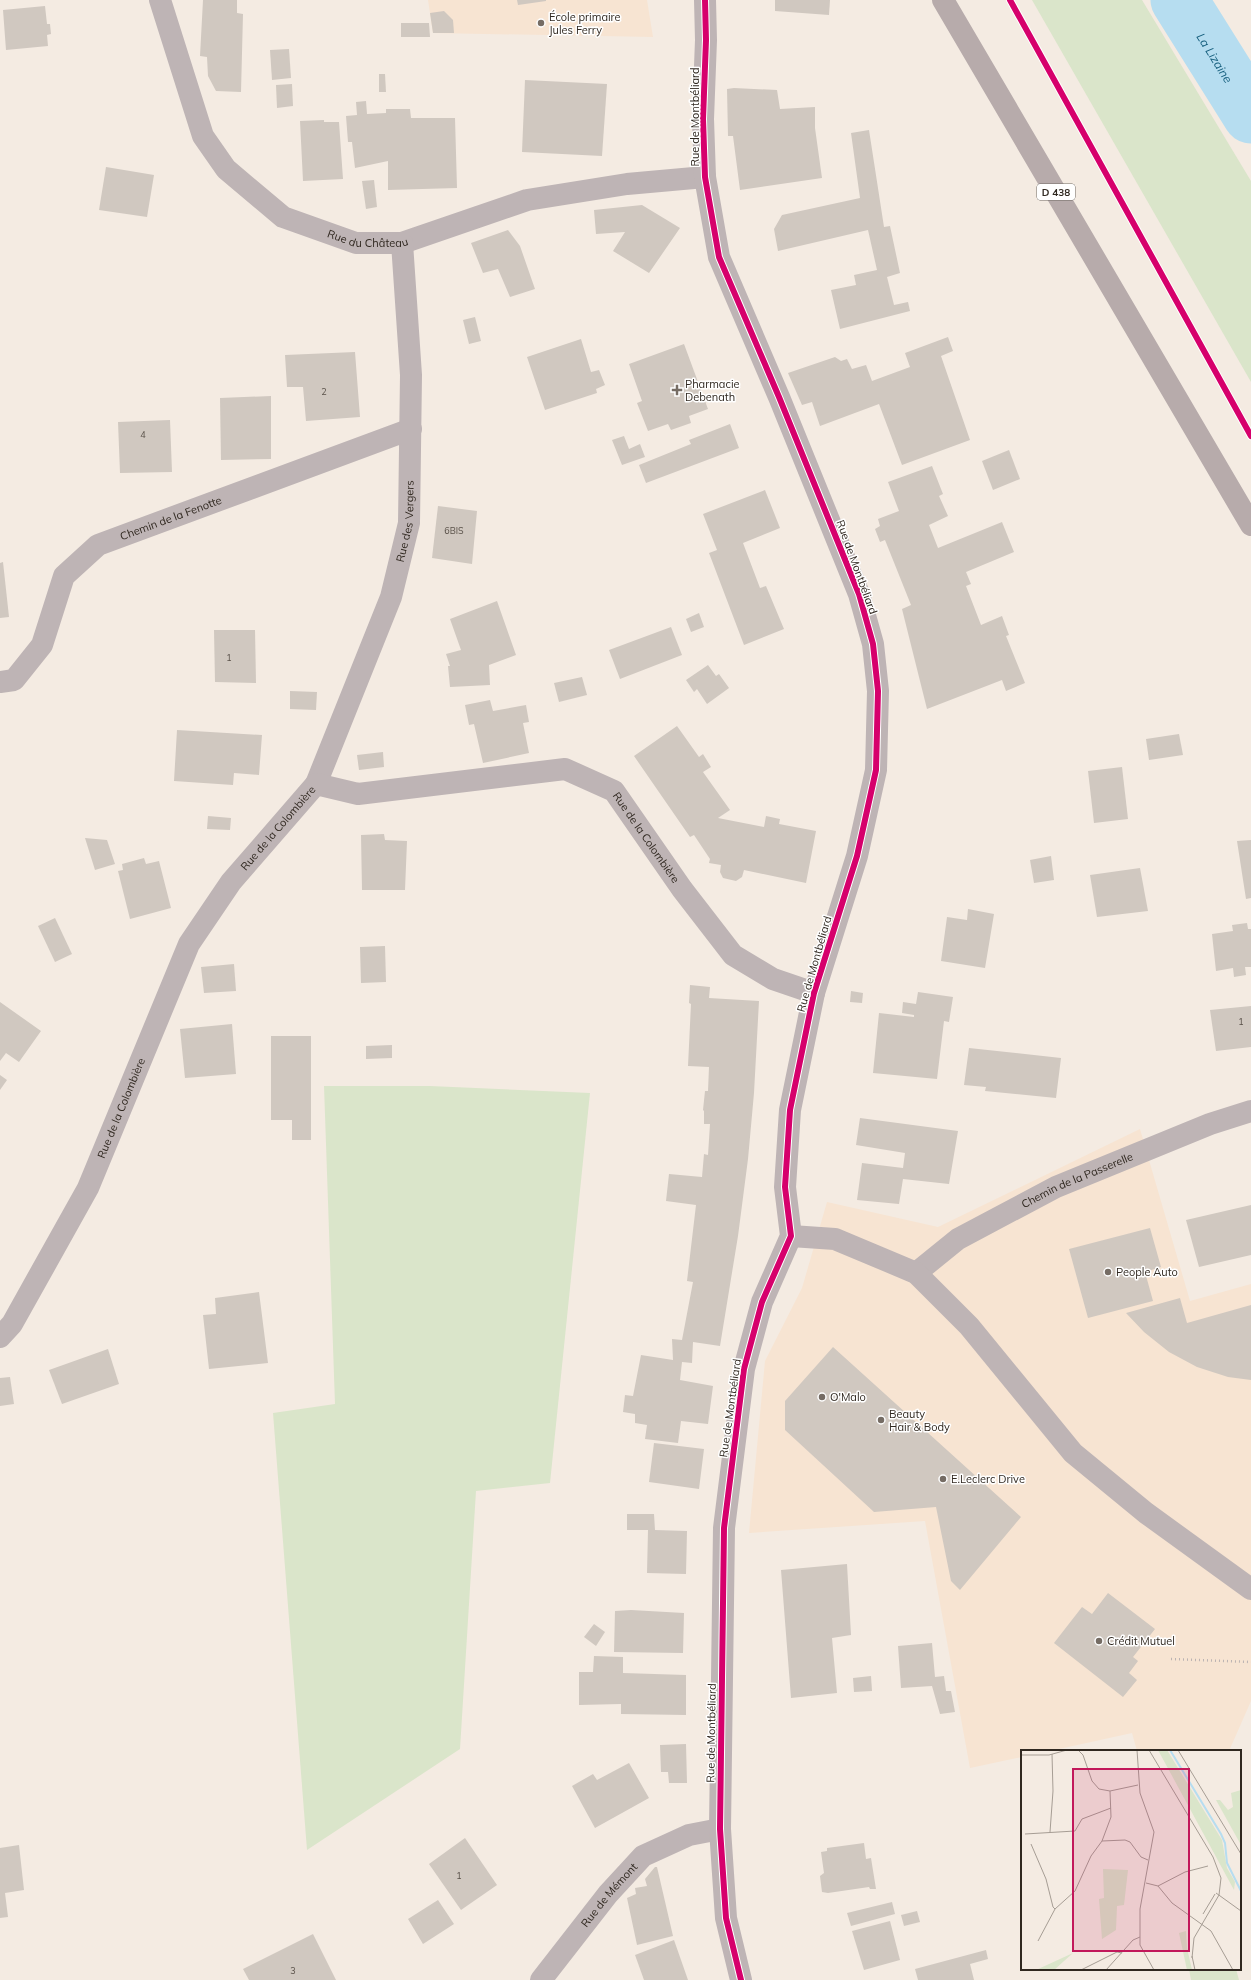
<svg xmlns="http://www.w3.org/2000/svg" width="1251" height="1980" viewBox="0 0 1251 1980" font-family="Mulish,sans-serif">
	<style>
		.built { fill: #f7e4d2 }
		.green { fill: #dae5ca }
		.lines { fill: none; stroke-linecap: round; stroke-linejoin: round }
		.river { stroke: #b6ddf0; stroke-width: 57 }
		.building { fill: #d0c8c0 }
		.path { stroke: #bbb3b2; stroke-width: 2.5; stroke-dasharray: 1 3; stroke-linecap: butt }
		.minor { stroke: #beb4b5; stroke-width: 22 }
		.tertiary { stroke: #beb4b5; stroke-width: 22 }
		.primary { stroke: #b7abab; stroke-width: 22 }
		.cycleway-casing { stroke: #fff; stroke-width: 8 }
		.cycleway { stroke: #d6006c; stroke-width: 6 }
		.poi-dot { fill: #756c64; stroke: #fff; stroke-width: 1.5 }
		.labels { text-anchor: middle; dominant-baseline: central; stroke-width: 3; stroke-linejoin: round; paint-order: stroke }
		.number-label { font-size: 9px; fill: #585048 }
		.shield { fill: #fff; stroke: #6e6863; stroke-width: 1 }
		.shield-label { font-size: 10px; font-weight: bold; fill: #302820 }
		.poi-label { font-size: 11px; fill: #302820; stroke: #fff; text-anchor: start }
		.street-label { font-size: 11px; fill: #302820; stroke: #fff }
		.water-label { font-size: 12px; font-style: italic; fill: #155e7d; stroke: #fff }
		.inset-river { fill: none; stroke: #b6ddf0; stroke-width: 2 }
		.inset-road { fill: none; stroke: #a69d94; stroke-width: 1 }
		.view { fill: #c2185b; fill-opacity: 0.15; stroke: #c2185b; stroke-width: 2 }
		.inset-edge { fill: none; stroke: #302820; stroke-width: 2 }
	</style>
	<rect width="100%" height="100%" fill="#f4ebe2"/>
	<g class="built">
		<polygon points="428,0 647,0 653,37 433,33"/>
		<polygon points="1140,1129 1190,1301 1251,1284 1251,1701 1229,1751 1137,1751 1132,1733 1050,1751 1022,1751 1022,1757 970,1768 925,1521 749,1533 765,1361 802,1288 827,1202 938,1227"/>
	</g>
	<g class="green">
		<polygon points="1032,0 1142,0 1251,181 1251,382"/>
		<polygon points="324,1086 430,1086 590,1093 550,1483 476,1491 460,1749 307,1850 273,1413 335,1404"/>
		<polygon points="1189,1969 1236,1969 1239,1980 1191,1980"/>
	</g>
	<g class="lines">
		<path class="river" id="s1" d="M 1179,0 L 1251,115"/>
	</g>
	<g class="building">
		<polygon points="203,0 237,0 237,13 243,14 241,92 216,91 208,76 207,57 200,56"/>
		<polygon points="517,0 546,0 546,1 518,5"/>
		<polygon points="775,0 830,0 829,15 775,11"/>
		<polygon points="45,6 47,24 50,24 51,34 47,35 48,46 6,50 3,10"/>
		<polygon points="444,11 453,20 454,33 433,33 430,13"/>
		<polygon points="401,23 429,23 430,37 401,37"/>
		<polygon points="289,49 291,78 272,80 270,50"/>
		<polygon points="379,74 385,74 386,92 379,92"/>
		<polygon points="525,80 607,84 602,156 522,152"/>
		<polygon points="292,84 293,106 277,108 276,85"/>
		<polygon points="734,88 777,90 780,109 815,107 815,128 822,178 740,190 733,136 728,136 727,89"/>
		<polygon points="366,101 367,114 386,113 386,109 410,109 411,118 455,118 457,188 388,190 388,161 355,168 352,142 348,142 346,116 357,115 356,102"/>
		<polygon points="324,120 324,122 339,122 343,179 303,181 300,121"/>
		<polygon points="869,130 884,227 890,226 900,273 887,277 894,305 908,302 910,311 840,329 831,290 856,285 854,275 877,270 868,230 778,251 774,229 782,215 860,198 851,133"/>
		<polygon points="106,167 154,175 147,217 99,210"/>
		<polygon points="374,180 377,207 366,209 362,181"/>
		<polygon points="642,205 680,228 649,273 613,251 625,232 596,234 594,210"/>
		<polygon points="508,230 520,246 535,289 510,297 498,269 483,273 471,243"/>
		<polygon points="475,317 481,341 469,344 463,320"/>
		<polygon points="948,337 953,351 941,356 970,440 902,465 879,404 820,426 812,402 802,405 788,373 835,357 841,361 847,359 852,369 866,365 872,381 910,367 905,353"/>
		<polygon points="581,339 591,372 599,370 605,385 596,389 597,393 545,410 527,357"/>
		<polygon points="684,344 708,409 689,416 691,423 671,430 668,424 648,431 637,403 642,401 629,364"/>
		<polygon points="355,352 360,417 306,421 303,387 287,387 285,355"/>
		<polygon points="271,396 271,459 221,460 220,398"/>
		<polygon points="170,420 172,472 120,473 118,422"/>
		<polygon points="730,424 739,448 646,483 639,465 691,444 689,440"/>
		<polygon points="624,436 629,449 640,444 645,457 622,465 612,440"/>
		<polygon points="1009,450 1020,479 993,490 982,461"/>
		<polygon points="932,466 943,494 939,496 948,516 929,525 938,548 1002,522 1014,552 966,572 971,584 966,586 981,625 1002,616 1009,635 1006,636 1025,683 1006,691 1002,680 927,709 902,609 911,605 885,540 880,542 875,529 880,526 878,519 899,511 888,482"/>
		<polygon points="765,490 780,528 743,543 760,588 766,586 784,629 744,645 709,553 717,550 703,514"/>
		<polygon points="438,506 477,511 472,564 432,558"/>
		<polygon points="3,562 9,617 0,618 0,563"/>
		<polygon points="497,601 516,655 489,665 490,685 450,687 448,666 450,666 446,654 461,650 450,619"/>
		<polygon points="699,613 704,627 691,632 686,619"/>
		<polygon points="671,627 682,655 620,679 609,650"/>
		<polygon points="214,630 255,630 256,683 215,682"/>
		<polygon points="708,665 716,676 719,674 729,688 707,704 697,689 694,692 686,680"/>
		<polygon points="582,677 587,695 559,702 554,683"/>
		<polygon points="290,691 317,692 316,710 290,709"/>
		<polygon points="490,700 493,711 526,705 529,722 523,723 529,753 483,763 474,724 469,725 465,705"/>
		<polygon points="677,726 699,757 703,754 711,767 703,772 730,810 718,818 764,827 766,816 780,819 779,824 816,831 806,883 744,870 742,877 736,881 723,878 720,872 721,865 709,863 710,859 694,835 690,837 634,756"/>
		<polygon points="177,730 262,735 259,775 234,773 233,785 174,781"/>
		<polygon points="1179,734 1183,755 1149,760 1146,739"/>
		<polygon points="383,752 384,767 359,770 357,755"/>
		<polygon points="1122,767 1128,819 1094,823 1088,771"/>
		<polygon points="208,816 231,818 230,830 207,829"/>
		<polygon points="384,834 385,840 407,841 405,890 362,890 361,835"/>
		<polygon points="85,838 107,840 115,864 95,870"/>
		<polygon points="1251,840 1251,898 1246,899 1237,841"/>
		<polygon points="1051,856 1054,880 1034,883 1030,860"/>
		<polygon points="144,858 146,864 159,861 171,908 130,919 118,871 123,870 122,864"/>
		<polygon points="1140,868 1148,911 1097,917 1090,875"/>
		<polygon points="968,909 994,914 985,968 941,961 947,917 967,920"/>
		<polygon points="55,918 72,954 55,962 38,926"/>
		<polygon points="1247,923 1248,929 1251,929 1251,967 1245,967 1246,975 1234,977 1233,968 1216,971 1212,934 1233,931 1232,925"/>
		<polygon points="385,946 386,982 361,983 360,947"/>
		<polygon points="234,964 236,991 204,993 201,967"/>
		<polygon points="690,985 710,987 709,998 759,1001 754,1093 748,1159 738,1236 720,1346 693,1342 692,1363 682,1362 680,1380 713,1386 708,1424 681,1421 678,1443 645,1439 647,1425 635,1423 635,1414 623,1412 625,1395 633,1396 641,1355 673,1360 672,1339 682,1340 693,1282 687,1281 696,1205 666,1201 669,1174 702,1177 704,1154 708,1155 710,1124 704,1124 704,1111 703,1110 705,1091 708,1091 709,1067 688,1066 691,1004 689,1003"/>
		<polygon points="851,991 863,993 862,1003 850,1002"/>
		<polygon points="918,992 953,997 949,1022 944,1021 937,1079 873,1073 879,1013 914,1017 914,1015 902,1013 903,1002 916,1004"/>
		<polygon points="0,1002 41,1031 19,1062 6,1053 0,1061"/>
		<polygon points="1251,1006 1251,1047 1216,1051 1210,1010"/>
		<polygon points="232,1024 236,1074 185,1078 180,1029"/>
		<polygon points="271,1036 311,1036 311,1140 292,1140 292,1120 271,1120"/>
		<polygon points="392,1045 392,1058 366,1059 366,1046"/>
		<polygon points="969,1048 1061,1058 1056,1098 985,1091 986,1087 964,1085"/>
		<polygon points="0,1075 7,1080 0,1090"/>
		<polygon points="860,1118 958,1131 949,1184 903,1179 899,1204 857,1200 862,1163 903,1168 905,1153 856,1145"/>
		<polygon points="1251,1205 1251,1255 1199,1267 1186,1220"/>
		<polygon points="1150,1228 1161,1267 1145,1272 1153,1301 1088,1318 1069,1249"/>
		<polygon points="259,1292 268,1363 209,1369 203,1315 216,1314 215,1298"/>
		<polygon points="1180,1298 1187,1323 1251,1305 1251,1380 1228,1377 1197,1367 1169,1352 1144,1332 1126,1313"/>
		<polygon points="833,1347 1021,1517 960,1590 951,1581 936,1507 874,1512 785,1430 785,1401"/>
		<polygon points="108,1349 119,1384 62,1404 49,1370"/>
		<polygon points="10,1377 14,1404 0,1406 0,1378"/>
		<polygon points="654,1443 704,1449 699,1489 649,1482"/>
		<polygon points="627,1514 654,1514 655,1530 687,1531 686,1574 647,1573 648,1530 627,1530"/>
		<polygon points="847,1564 851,1635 832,1638 837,1693 791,1698 781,1570"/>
		<polygon points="1108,1593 1155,1629 1133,1657 1138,1661 1129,1673 1137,1680 1123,1697 1054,1643 1082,1607 1092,1614"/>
		<polygon points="631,1610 684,1613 683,1653 614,1652 615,1611"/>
		<polygon points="594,1624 605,1632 596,1646 584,1637"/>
		<polygon points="932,1643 935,1677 944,1676 946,1691 951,1691 955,1712 940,1714 932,1686 901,1688 898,1646"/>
		<polygon points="594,1656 623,1657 623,1673 686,1675 686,1715 621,1714 621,1704 579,1705 579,1672 593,1672"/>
		<polygon points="871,1676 872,1691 854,1692 853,1678"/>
		<polygon points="686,1744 687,1783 669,1783 668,1772 661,1772 660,1745"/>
		<polygon points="629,1763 649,1798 595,1828 572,1786 593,1774 597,1780"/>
		<polygon points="465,1838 497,1885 461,1910 429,1864"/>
		<polygon points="864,1843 866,1859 871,1858 876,1889 870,1889 869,1887 828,1893 822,1892 820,1876 824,1873 821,1852 827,1851 827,1848"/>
		<polygon points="19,1845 24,1890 5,1893 8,1917 0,1918 0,1848"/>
		<polygon points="655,1867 657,1867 673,1936 637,1945 627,1898 636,1894 635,1888 647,1886 645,1879"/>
		<polygon points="438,1900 454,1924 423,1944 408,1919"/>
		<polygon points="892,1902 895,1914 851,1926 847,1913"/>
		<polygon points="917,1911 920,1922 904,1926 901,1915"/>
		<polygon points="890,1921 900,1960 864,1970 852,1931"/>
		<polygon points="313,1934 336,1980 249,1980 243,1969"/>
		<polygon points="674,1940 688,1980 644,1980 635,1955"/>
		<polygon points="986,1950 988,1959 970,1964 974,1980 918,1980 915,1969"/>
	</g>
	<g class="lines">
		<polyline class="path" points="1171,1659 1251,1662"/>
		<g class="minor">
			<path id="s2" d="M 160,0 L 203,136 L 226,169 L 283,217 L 356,243 L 402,243 L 527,200 L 627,184 L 705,177"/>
			<path id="s3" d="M 0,682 L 14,680 L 42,645 L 64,576 L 98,545 L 411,429"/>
			<path id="s4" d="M 316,784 L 391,597 L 409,523 L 411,375 L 402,243"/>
			<path id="s5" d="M 916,1273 L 958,1239 L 1056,1187 L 1210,1124 L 1251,1111"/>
			<path id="s6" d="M 0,1337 L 12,1324 L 88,1188 L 189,944 L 231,882 L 316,784 L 358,794 L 565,769 L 614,791 L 682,889 L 733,955 L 773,979 L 814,993"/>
			<path id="s7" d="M 541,1980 L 608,1894 L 643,1856 L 689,1835 L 720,1829"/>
		</g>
		<g class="tertiary">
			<polyline points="705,0 706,40 703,119 705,177 719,257 779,397 859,594 873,644 878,691 876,770 857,856 814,993 790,1110 785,1187 791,1236 762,1302 744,1369 724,1528 720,1829 726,1918 741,1980"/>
			<polyline points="791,1236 835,1239 916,1273 969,1326 1073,1453 1146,1513 1251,1589"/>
		</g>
		<polyline class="primary" points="943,0 1251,525"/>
		<defs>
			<g id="cycleway">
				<polyline points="705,0 706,40 703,119 705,177 719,257 779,397 859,594 873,644 878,691 876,770 857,856 814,993 790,1110 785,1187 791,1236 762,1302 744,1369 724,1528 720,1829 726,1918 741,1980"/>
				<polyline points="1010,0 1251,436"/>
			</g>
		</defs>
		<use href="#cycleway" class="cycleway-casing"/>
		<use href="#cycleway" class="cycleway"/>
	</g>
	<g class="poi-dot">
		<circle cx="541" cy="23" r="4"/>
		<path d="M675 384h4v4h4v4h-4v4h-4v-4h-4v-4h4z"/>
		<circle cx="1108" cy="1272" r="4"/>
		<circle cx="822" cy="1397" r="4"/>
		<circle cx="881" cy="1420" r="4"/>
		<circle cx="943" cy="1479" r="4"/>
		<circle cx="1099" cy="1641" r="4"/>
	</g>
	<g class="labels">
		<g class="number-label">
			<text x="324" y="391">2</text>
			<text x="143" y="434">4</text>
			<text x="454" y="530">6BIS</text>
			<text x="229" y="657">1</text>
			<text x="1241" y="1021">1</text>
			<text x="459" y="1875">1</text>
			<text x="293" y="1970">3</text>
		</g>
		<rect class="shield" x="1037" y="184" width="38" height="16" rx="3"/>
		<g class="shield-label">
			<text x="1056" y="192">D 438</text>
		</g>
		<g class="poi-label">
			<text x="549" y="17">École primaire<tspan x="549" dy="13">Jules Ferry</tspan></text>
			<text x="685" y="384">Pharmacie<tspan x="685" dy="13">Debenath</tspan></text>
			<text x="1116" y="1272">People Auto</text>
			<text x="830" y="1397">O'Malo</text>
			<text x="889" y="1414">Beauty<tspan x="889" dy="13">Hair &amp; Body</tspan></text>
			<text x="951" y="1479">E.Leclerc Drive</text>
			<text x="1107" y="1641">Crédit Mutuel</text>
		</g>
		<g class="street-label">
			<text transform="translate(695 117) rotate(-90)">Rue de Montbéliard</text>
			<text stroke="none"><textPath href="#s2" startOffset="346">Rue du Château</textPath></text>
			<text stroke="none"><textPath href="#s3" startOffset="255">Chemin de la Fenotte</textPath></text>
			<text stroke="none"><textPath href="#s4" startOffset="279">Rue des Vergers</textPath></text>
			<text transform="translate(857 567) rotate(70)">Rue de Montbéliard</text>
			<text stroke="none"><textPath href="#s6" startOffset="584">Rue de la Colombière</textPath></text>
			<text stroke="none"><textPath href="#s6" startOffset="1004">Rue de la Colombière</textPath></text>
			<text transform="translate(814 964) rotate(-74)">Rue de Montbéliard</text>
			<text stroke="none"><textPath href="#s6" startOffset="260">Rue de la Colombière</textPath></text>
			<text stroke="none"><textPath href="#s5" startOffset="187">Chemin de la Passerelle</textPath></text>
			<text transform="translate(730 1408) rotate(-82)">Rue de Montbéliard</text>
			<text transform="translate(711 1733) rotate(-89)">Rue de Montbéliard</text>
			<text stroke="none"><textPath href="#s7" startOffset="109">Rue de Mémont</textPath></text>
		</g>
		<g class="water-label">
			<text stroke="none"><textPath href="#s1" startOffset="68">La Lizaine</textPath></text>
		</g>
	</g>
	<g transform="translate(1021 1750)">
		<rect width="220" height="220" fill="#f4ebe2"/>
		<path d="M 137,0 L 146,0 L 201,90 L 206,118 L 214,132 L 213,140 ZM 220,40 L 220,95 L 195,50 L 199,50 L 207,60 L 212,57 L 210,43 ZM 82,119 L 107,120 L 103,155 L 96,156 L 95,180 L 81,189 L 78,149 L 83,148 ZM 165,181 L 166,198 L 171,220 L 166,220 L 158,183 ZM 52,203 L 33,220 L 15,220 Z" fill="#dae5ca"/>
		<path class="inset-river" d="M 149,0 L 200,84 L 204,93 L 206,113 L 220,141"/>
		<path class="inset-road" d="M 57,0 L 62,5 L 71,31 L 78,39 L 89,41 L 117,35M 116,0 L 119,43 L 133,82 L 119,159 L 119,195 L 133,220M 128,0 L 192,107 L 200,128 L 198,145 L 173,188 L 171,208M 157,0 L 220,104M 0,5 L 28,5 L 46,0M 29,82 L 32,41 L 31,4M 4,84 L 54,81 L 61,69 L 90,58M 81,91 L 90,67 L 89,41M 10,94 L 25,129 L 32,157 L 34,159M 125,133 L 137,136 L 151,153 L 190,181 L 212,220M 137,136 L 164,122 L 187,116M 195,143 L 220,161M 182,164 L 194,144M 17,191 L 34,159 L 54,141 L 70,106 L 81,91 L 104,90 L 109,92 L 120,107 L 127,110M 171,206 L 174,220M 60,220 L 96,202 L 101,203M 85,220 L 112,190 L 119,187"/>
		<path class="view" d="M 52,19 L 168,19 L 168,201 L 52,201 Z"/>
		<rect width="220" height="220" class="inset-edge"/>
	</g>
</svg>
